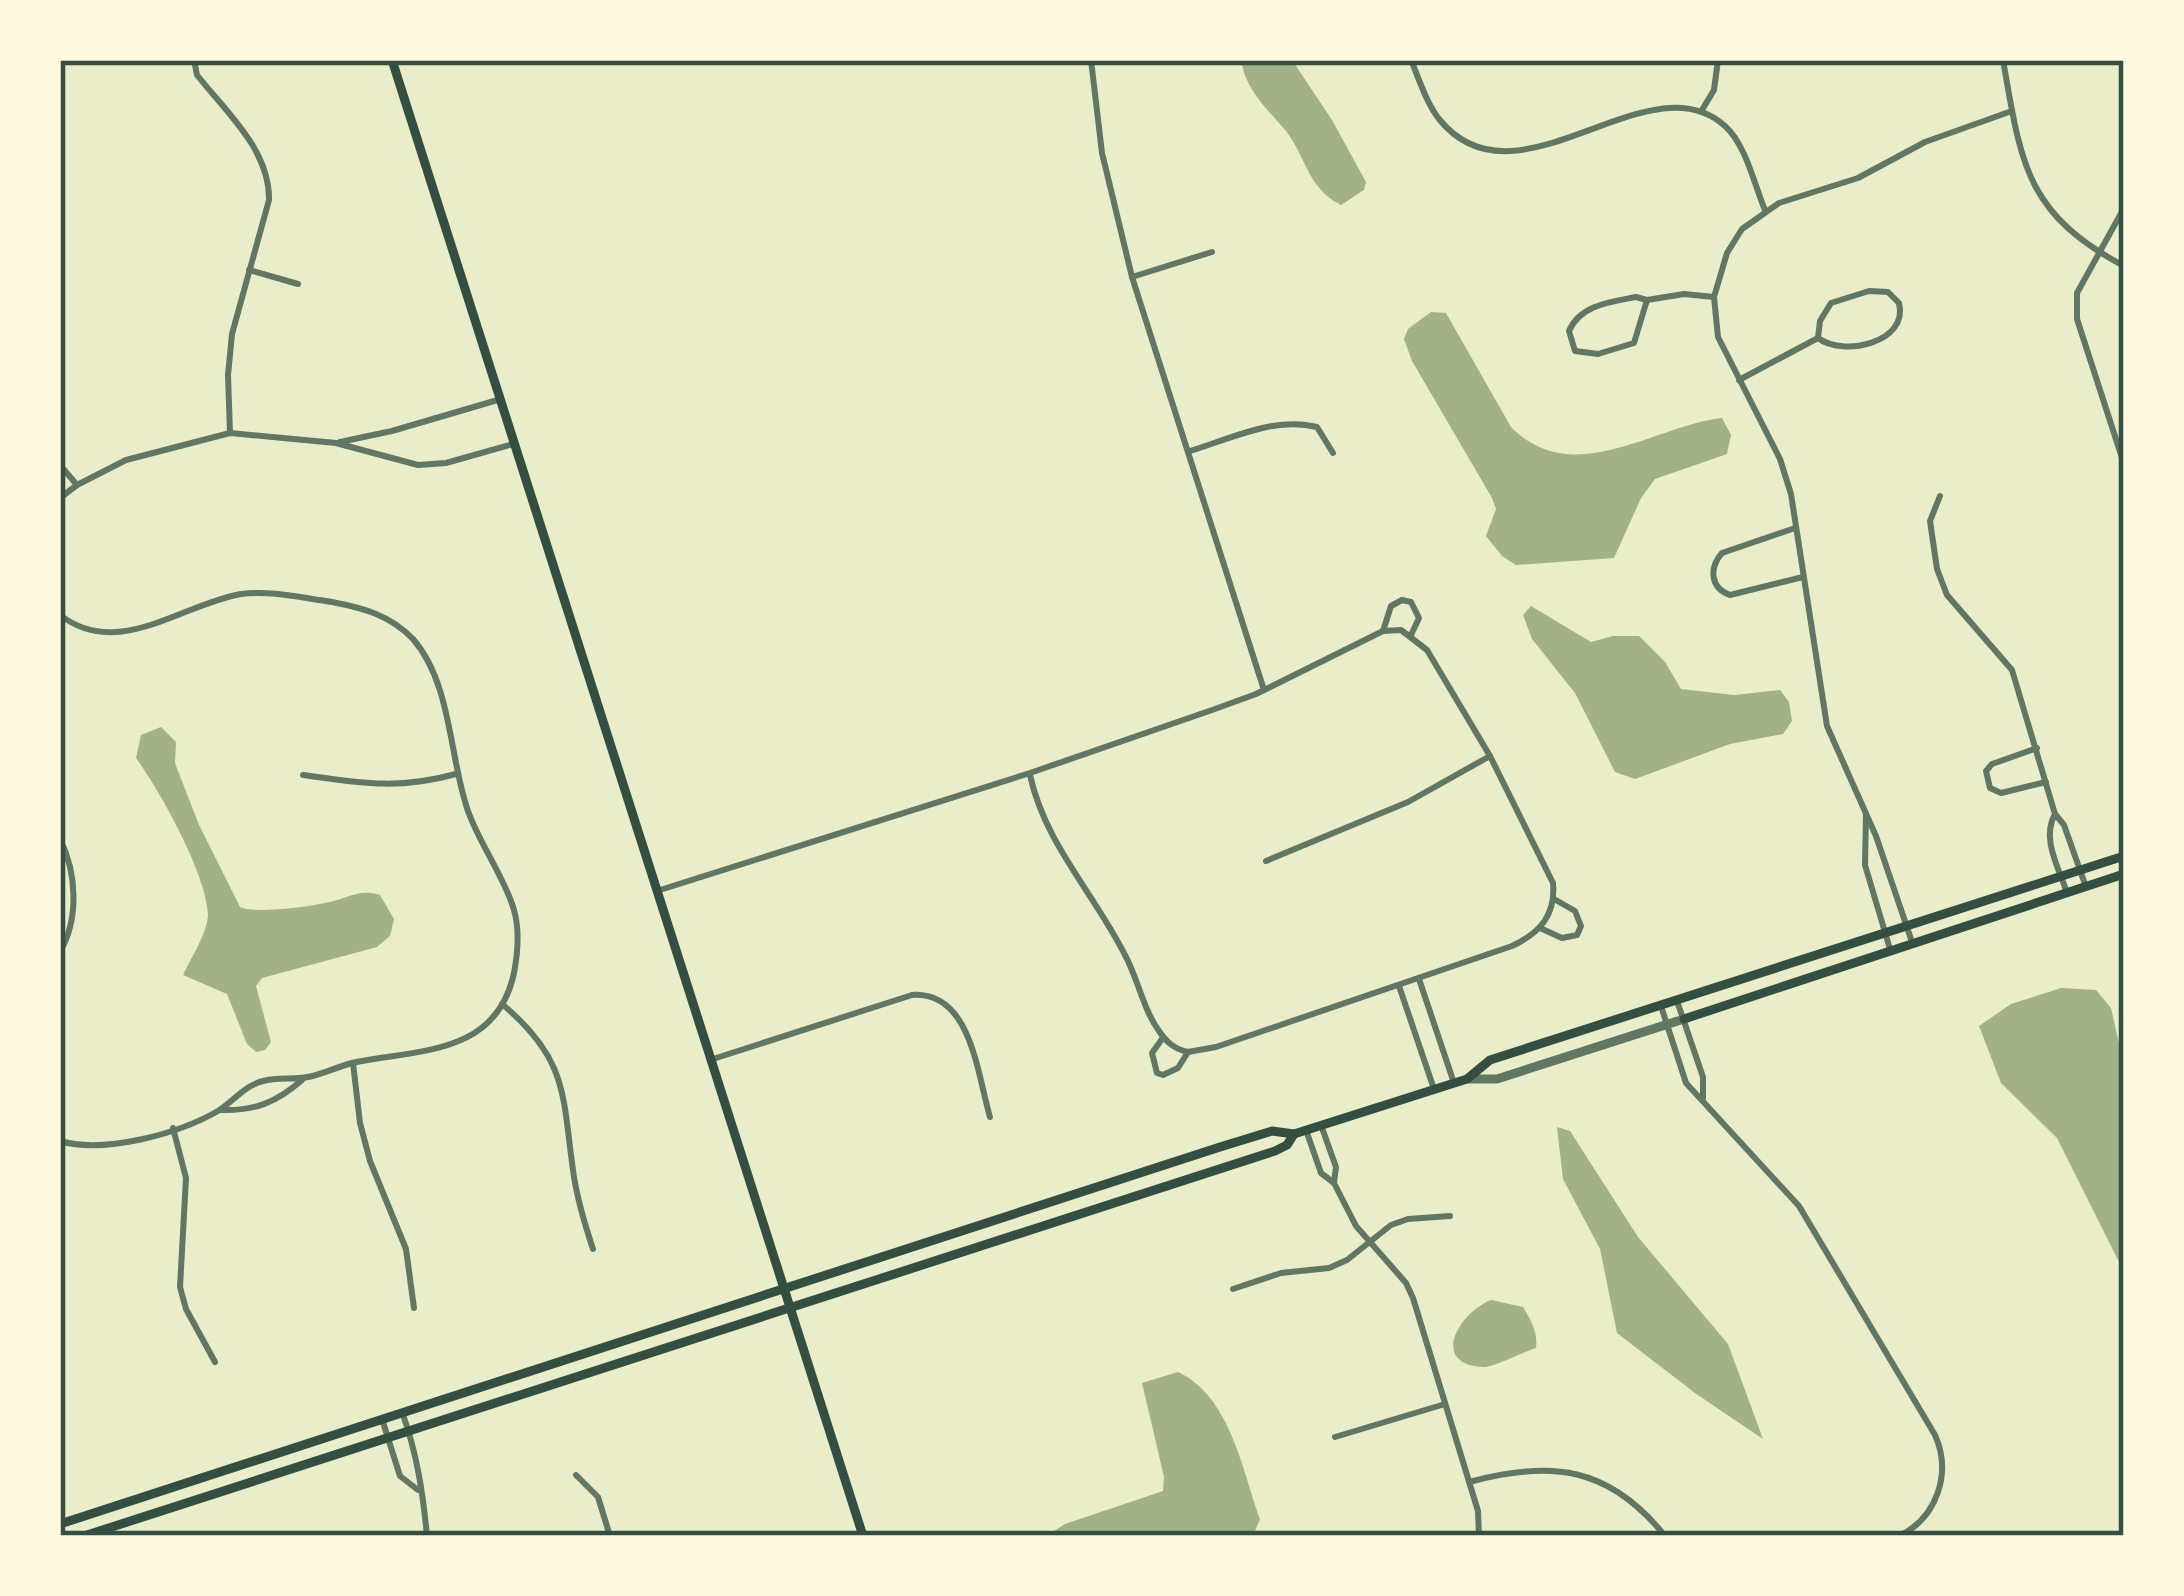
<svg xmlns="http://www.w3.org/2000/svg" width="2184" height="1596" viewBox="0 0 2184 1596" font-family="Poppins,sans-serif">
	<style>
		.water { fill: #a3b18a }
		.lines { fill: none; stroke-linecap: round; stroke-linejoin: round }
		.minor { stroke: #617663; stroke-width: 6 }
		.tertiary { stroke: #617663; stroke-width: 9 }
		.secondary { stroke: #344e41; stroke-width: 9 }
		.neatline { fill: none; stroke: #344e41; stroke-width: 4.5 }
	</style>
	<rect width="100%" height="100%" fill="#e9edc9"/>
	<g class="water">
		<path d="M 1241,60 L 1292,60 L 1332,120 L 1366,182 L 1364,190 L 1341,205 C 1308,189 1306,157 1286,131 C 1267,108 1246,91 1241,60 Z"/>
		<path d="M 1431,312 L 1446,313 L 1511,427 C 1573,490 1653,426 1722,418 L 1731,435 L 1727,454 L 1655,479 L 1641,498 L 1614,558 L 1516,565 L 1502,556 L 1486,536 L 1496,509 L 1492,498 L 1412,361 L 1404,339 L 1408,329 Z"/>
		<polygon points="1531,606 1591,642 1613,636 1639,636 1665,662 1681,689 1734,695 1780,690 1789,702 1792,721 1783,734 1730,744 1635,779 1615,772 1575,693 1532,639 1523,615"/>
		<path d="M 161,727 L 176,742 L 175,763 L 199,825 L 240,907 C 254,914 307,907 325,903 C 346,900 358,888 380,895 L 394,919 L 390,936 L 377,947 L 262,978 L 256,986 L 271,1042 L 265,1050 L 256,1052 L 247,1044 L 227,994 L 183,975 C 191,958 208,932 208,914 C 206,873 160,791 136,758 L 141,735 Z"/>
		<polygon points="2061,988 2096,990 2111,1008 2124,1066 2124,1272 2057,1138 2001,1083 1979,1026 2011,1004"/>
		<polygon points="1557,1127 1570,1131 1638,1237 1728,1344 1763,1439 1695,1393 1617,1333 1600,1249 1563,1179"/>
		<path d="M 1491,1300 L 1523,1307 C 1531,1320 1538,1332 1536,1348 C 1523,1352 1494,1367 1484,1367 C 1429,1365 1458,1313 1491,1300 Z"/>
		<path d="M 1178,1372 C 1230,1396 1242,1469 1260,1519 L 1253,1536 L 1046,1536 L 1065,1524 L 1163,1491 L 1164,1477 L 1142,1383 Z"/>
	</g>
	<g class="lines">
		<g class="minor">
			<path d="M 194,60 L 197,75 C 226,112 270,150 269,200 L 232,334 L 228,375 L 230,433"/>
			<polyline points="1091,60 1102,153 1132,277 1264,690"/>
			<path d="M 1411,60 C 1419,79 1426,102 1439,119 C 1517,216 1648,56 1725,126 C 1746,145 1754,184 1765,210"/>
			<path d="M 2003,60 C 2021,161 2024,213 2124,266"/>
			<polyline points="1702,110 1714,90 1718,60"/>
			<polyline points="2124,208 2077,293 2077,319 2124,464"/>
			<polyline points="249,270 298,284"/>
			<polyline points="1132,277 1212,252"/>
			<path d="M 1869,291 L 1888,292 L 1899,303 C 1909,343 1843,357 1818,338 L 1820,321 L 1831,303 Z"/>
			<path d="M 1636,297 L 1647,300 L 1634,343 L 1598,354 L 1575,351 L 1569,331 C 1580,305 1610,302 1636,297 Z"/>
			<polyline points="1647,300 1684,294 1714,297"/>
			<polyline points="1739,380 1818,338"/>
			<polyline points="340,442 392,431 501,399"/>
			<path d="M 1190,451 C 1230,439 1275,416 1317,427 L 1333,453"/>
			<polyline points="60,465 77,485"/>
			<polyline points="1940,496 1930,521 1937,569 1947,595 2012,670 2055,814 2064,825 2086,887"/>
			<polyline points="60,498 77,485 126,460 230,433 336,443 418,465 446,463 513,444"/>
			<path d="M 1795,528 L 1722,553 C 1709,568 1710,588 1730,595 L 1803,577"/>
			<path d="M 60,615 C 118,660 182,604 241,594 C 272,590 302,598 332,602 C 363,608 390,615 413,639 C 452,684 449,757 468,811 C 480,845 504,876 514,910 C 520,931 518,952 514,973 C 496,1057 416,1049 352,1063 C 337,1067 323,1074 308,1077 C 293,1080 278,1077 263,1081 C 244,1086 234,1101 218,1111 C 178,1134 104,1154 60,1141"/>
			<polyline points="1383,631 1391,606 1402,600 1411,602 1419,618 1411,635"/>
			<polyline points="2037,748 1992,764 1986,771 1990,788 2001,793 2046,782"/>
			<path d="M 303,775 C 360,783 398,790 456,774"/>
			<path d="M 1030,775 C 1045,844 1094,893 1125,955 C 1138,979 1143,1009 1159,1031 C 1167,1043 1175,1049 1188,1052"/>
			<polyline points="1866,814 1865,865 1890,949"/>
			<path d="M 2055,814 C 2041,839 2059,868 2067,893"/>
			<path d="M 60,839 C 77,873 79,919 60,952"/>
			<polyline points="1266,861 1408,802 1490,756"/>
			<path d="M 660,890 L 1030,773 L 1215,709 L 1256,694 L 1383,631 L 1401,630 L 1427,650 L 1490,756 L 1553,883 C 1556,915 1540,933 1512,946 L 1216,1047 L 1188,1052"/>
			<polyline points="1540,928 1562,938 1577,935 1581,926 1575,911 1554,899"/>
			<polyline points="1912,942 1876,836 1827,726 1791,494 1780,459 1718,337 1714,297 1727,253 1742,229 1779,203 1858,178 1925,142 2009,112"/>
			<polyline points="1419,979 1454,1083"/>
			<polyline points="1399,986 1434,1089"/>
			<polyline points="1677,1001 1703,1077 1703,1098"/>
			<path d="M 502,1004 C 570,1061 562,1097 574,1177 C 578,1202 585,1225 593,1249"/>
			<path d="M 1661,1006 L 1686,1083 L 1799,1206 L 1935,1435 C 1952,1473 1937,1518 1899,1536"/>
			<polyline points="1162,1039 1152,1053 1157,1073 1163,1075 1178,1068 1188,1052"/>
			<path d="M 713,1059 L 912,995 C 971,991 977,1073 990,1117"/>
			<polyline points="353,1063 360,1123 370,1161 406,1249 414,1308"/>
			<path d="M 222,1110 C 255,1111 277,1102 302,1080"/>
			<polyline points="1321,1125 1336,1167 1334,1183"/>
			<polyline points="173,1128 186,1178 180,1287 186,1309 215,1362"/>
			<polyline points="1306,1130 1321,1173 1334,1183 1356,1226 1406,1283 1413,1298 1478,1511 1479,1536"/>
			<polyline points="1233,1289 1281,1273 1329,1268 1347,1260 1391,1225 1408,1219 1450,1216"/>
			<path d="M 402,1412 C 417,1453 423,1494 427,1536"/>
			<polyline points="382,1419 400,1476 418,1490"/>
			<polyline points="1335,1437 1445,1404"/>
			<polyline points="576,1475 598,1497 610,1536"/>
			<path d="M 1469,1482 C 1551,1460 1609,1466 1665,1536"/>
			<polyline points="254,1535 255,1536"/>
		</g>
		<polyline class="tertiary" points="1467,1079 1497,1079 1684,1019"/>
		<g class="secondary">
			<polyline points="392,60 863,1536"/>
			<polyline points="1684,1019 2124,874"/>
			<polyline points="60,1524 1220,1147 1272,1131 1294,1134 1467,1079 1490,1060 2124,856"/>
			<polyline points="84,1536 1275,1151 1287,1145 1294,1134"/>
		</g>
	</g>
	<rect width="2184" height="1596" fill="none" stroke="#fefae0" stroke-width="126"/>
	<rect x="63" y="63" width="2058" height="1470" class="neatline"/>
</svg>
